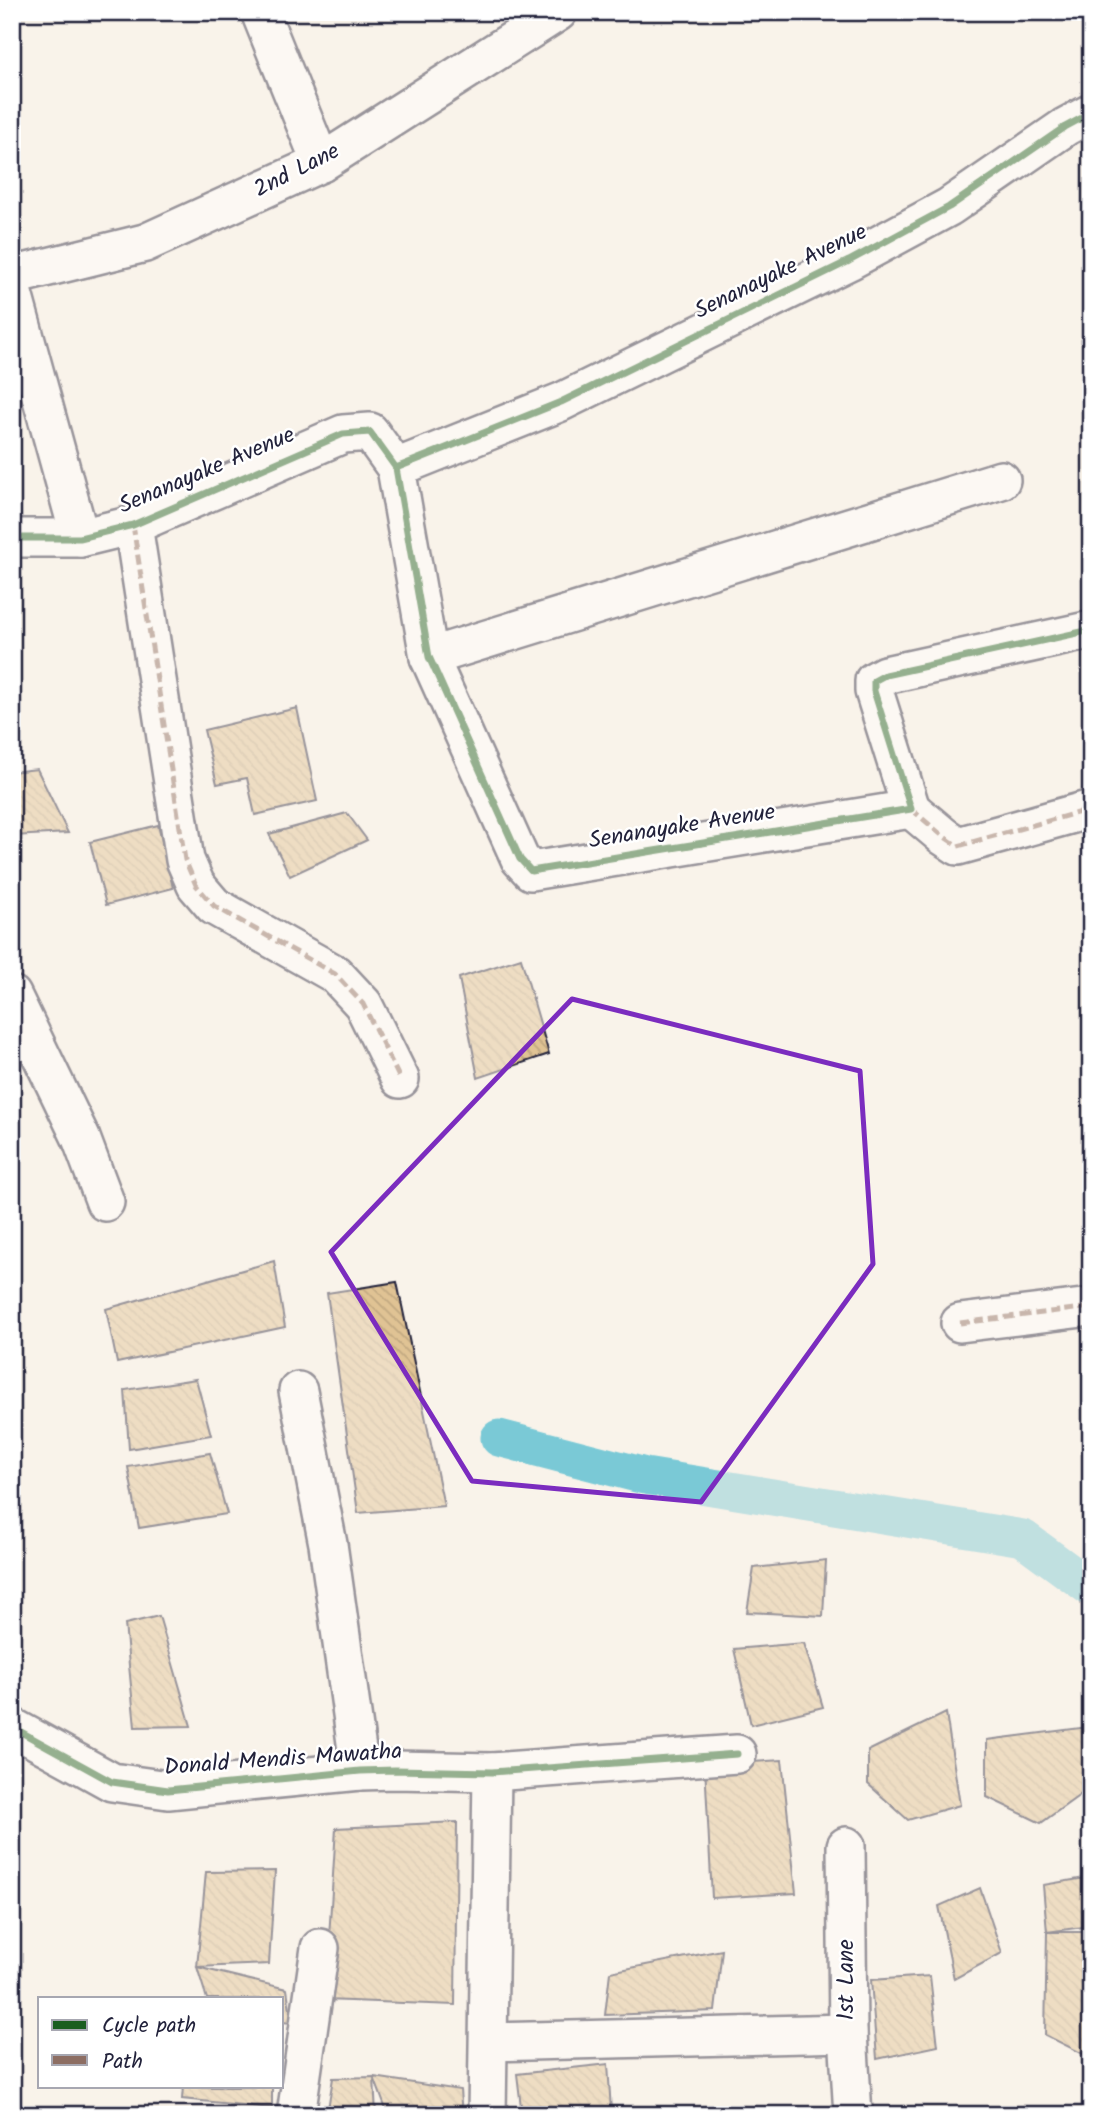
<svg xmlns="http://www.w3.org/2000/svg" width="1103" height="2127" viewBox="0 0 1103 2127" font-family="Kalam,sans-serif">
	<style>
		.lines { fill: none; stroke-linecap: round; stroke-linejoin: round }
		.canal { stroke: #7ac9d6; stroke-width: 37 }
		.building { fill: url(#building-back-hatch); stroke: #22223b; stroke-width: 2 }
		.minor-casing { stroke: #22223b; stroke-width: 42 }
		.minor { stroke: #fff; stroke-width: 37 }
		.quiet { stroke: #8d6e63; stroke-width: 5; stroke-dasharray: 10 5; stroke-linecap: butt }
		.cycleway-casing { stroke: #fff; stroke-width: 11 }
		.cycleway { stroke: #1b5e20; stroke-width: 7 }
		.marked { fill: none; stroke: #7b2cbf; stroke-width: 5; stroke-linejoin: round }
		.labels { text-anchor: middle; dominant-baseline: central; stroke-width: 5; stroke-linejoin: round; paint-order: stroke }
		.street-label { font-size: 23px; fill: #22223b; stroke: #fff }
	</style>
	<defs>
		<pattern id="building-back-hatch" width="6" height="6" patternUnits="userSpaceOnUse" patternTransform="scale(1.75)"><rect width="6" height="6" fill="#e0c394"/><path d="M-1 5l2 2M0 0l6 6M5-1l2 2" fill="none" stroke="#c0a780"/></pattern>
	</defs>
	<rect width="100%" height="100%" fill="#f9f3ea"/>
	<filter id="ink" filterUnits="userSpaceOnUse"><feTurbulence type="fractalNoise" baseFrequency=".0143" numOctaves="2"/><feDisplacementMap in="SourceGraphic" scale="14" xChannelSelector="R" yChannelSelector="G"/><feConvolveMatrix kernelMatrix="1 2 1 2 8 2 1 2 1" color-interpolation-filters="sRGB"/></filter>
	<g filter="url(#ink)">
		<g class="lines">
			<polyline class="canal" points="499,1438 645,1476 1023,1538 1091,1588"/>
		</g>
		<g class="building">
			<polygon points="297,708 317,801 255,815 247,778 217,784 204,730"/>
			<polygon points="37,769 68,833 12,836 12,772"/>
			<polygon points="347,813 367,840 290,876 269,834"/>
			<polygon points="158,825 173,888 106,905 90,842"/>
			<polygon points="521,958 549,1054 478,1078 459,978"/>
			<polygon points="274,1261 285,1327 117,1363 106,1309"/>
			<polygon points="397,1282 444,1506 358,1513 327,1293"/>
			<polygon points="196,1379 211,1435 129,1449 125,1390"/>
			<polygon points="210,1453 227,1514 139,1528 128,1467"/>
			<polygon points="826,1560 823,1616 747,1612 754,1568"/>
			<polygon points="159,1616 191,1726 135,1727 125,1624"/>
			<polygon points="804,1643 823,1707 751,1725 734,1649"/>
			<polygon points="946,1713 960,1805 908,1820 868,1784 868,1751"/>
			<polygon points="1088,1727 1091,1740 1091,1787 1041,1823 987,1797 987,1740"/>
			<polygon points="782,1760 796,1893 712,1898 705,1765"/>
			<polygon points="457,1822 455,2005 325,2000 336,1828"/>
			<polygon points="275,1871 269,1964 197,1967 206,1872"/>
			<polygon points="1091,1877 1091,1926 1047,1932 1043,1885"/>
			<polygon points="980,1888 1002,1953 954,1979 939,1906"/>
			<polygon points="1047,1932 1091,1932 1085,1996 1091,1998 1091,2058 1045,2035"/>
			<polygon points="722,1950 715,2011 605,2015 610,1972"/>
			<polygon points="197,1967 287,1989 292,2023 282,2022 282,1999 207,1999"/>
			<polygon points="930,1976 938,2046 877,2059 871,1980"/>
			<polygon points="608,2064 611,2111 597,2115 522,2115 517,2074"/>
			<polygon points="374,2077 376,2115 327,2115 333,2078"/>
			<polygon points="374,2077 460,2090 462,2115 388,2115"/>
			<polygon points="183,2087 272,2087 272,2108 182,2099"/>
		</g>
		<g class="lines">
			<defs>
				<g id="minor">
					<polyline points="260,12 321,163"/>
					<polyline points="12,276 145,243 321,163 558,12"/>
					<polyline points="12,290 80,538"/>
					<polyline points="396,468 429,657 520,859 531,871 911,809 874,691 874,681 885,675 1091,630"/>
					<polyline points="133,525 185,860 196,885 214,906 335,974 363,1004 400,1079"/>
					<polyline points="12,538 80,538 133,525 343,434 370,432 396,468 561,402 849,261 949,207 1065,127 1091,113"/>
					<polyline points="429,657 1001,480"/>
					<polyline points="911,809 943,836 958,846 1091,809"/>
					<polyline points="12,995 81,1138 105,1202"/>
					<polyline points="960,1323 1091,1307"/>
					<polyline points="298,1391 328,1544 360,1771"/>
					<polyline points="12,1727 112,1782 168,1790 360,1771 395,1770 492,1772 737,1754"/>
					<polyline points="846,1846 848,2033 853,2115"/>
					<polyline points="489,2042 848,2033"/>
					<polyline points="296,2115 320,1948"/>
					<polyline points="487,2115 492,1772"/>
				</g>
			</defs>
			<use href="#minor" class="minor-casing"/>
			<use href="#minor" class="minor"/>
			<g class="quiet">
				<polyline points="133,525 185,860 196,885 214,906 335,974 363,1004 400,1079"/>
				<polyline points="911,809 943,836 958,846 1091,809"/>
				<polyline points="960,1323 1091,1307"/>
			</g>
			<defs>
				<g id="cycleway">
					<polyline points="396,468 429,657 520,859 531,871 911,809 874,691 874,681 885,675 1091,630"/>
					<polyline points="12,538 80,538 133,525 343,434 370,432 396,468 561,402 849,261 949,207 1065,127 1091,113"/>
					<polyline points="12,1727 112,1782 168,1790 360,1771 395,1770 492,1772 737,1754"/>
				</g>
			</defs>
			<use href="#cycleway" class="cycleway-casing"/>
			<use href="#cycleway" class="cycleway"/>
		</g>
	</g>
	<path d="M0 0H1103V2127H0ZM 572,999 L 860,1071 L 873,1264 L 701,1502 L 472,1481 L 331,1252 Z" fill="#f9f3ea" fill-opacity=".55" fill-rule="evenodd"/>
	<path class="marked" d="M 572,999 L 860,1071 L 873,1264 L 701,1502 L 472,1481 L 331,1252 Z"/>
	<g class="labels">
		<g class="street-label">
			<text transform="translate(297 171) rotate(-27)">2nd Lane</text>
			<text transform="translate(781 272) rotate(-26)">Senanayake Avenue</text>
			<text transform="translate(207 471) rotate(-23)">Senanayake Avenue</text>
			<text transform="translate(682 827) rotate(-9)">Senanayake Avenue</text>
			<text transform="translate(283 1760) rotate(-4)">Donald Mendis Mawatha</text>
			<text transform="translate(847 1980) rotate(-90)">1st Lane</text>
		</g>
	</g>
	<rect width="1103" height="2127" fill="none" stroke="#fff" stroke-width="42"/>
	<rect x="21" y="21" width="1061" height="2085" fill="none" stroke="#22223b" stroke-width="2.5" filter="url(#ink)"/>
	<rect x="38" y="1997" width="245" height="91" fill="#ffffff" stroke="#a7a7b1" stroke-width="2"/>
	<rect x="52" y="2020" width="35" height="10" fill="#1b5e20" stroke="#a7a7b1" stroke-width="2"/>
	<text x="102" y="2032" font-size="21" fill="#22223b">Cycle path</text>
	<rect x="52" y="2055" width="35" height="10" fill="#8d6e63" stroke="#a7a7b1" stroke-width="2"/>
	<text x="102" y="2068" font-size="21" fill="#22223b">Path</text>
</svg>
